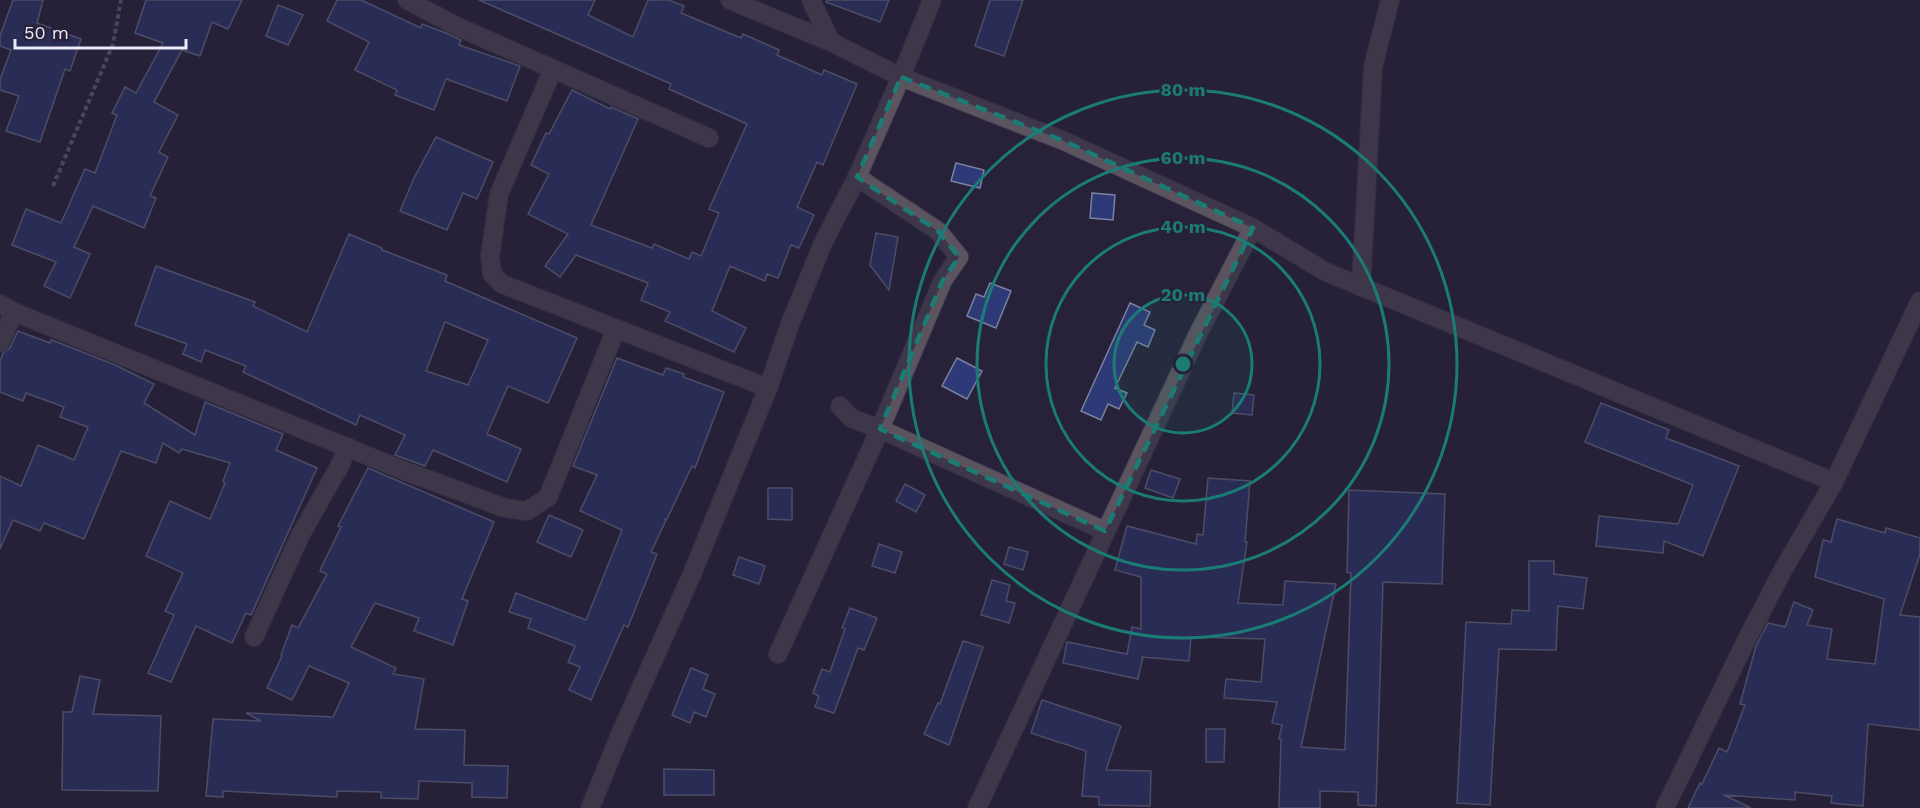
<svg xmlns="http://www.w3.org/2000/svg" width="1920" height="808" viewBox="0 0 1920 808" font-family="'Work Sans',sans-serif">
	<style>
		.building { fill: #2e3a77; stroke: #7a829f; stroke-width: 1.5; fill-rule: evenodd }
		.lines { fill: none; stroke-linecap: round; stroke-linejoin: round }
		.minor-casing { stroke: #433d54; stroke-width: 20 }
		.path { stroke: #767286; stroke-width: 4; stroke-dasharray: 4.5 3; stroke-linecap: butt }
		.minor { stroke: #5b535e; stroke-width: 18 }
		.marked { fill: none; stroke: #1a7c75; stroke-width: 4.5; stroke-dasharray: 12 8; stroke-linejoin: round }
		.ring { fill: none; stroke: #1a7c75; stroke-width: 3 }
		.centre { fill: #1a7c75; stroke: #272139; stroke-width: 3 }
		.ring-label { font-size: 18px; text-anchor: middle; font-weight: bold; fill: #1a7c75; stroke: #272139; stroke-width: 4.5; stroke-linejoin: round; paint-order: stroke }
	</style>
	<rect width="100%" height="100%" fill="#272139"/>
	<g class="building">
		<polygon points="13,0 43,0 37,23 81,39 70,71 65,69 40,142 6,131 19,96 0,90 0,80 11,50 0,46 0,36"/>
		<polygon points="146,0 242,0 228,29 212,22 200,56 182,50 154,102 178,115 159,152 168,157 150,196 156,198 144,228 93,206 74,247 90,254 70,298 44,286 56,262 12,245 26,209 61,223 85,169 95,173 117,115 112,113 125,87 136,93 163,43 135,33"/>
		<polygon points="337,0 361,0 421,28 422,24 446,33 461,40 459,45 520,66 507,101 446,79 434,110 395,95 397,90 355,70 369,42 327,21"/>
		<polygon points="479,0 595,0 588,15 633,37 648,0 669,0 684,6 681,13 741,38 743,34 779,50 777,55 822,75 824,70 857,84 823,165 817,162 797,207 814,215 799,248 791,245 778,278 767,274 765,281 730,266 712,311 746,328 734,352 665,321 670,312 641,300 648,283 576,255 560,277 545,266 568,234 528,214 549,174 531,165 546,133 549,134 572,90 610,109 611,107 638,119 591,225 652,248 654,244 689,259 692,252 701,256 719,213 709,209 747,124 669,89 671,84"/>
		<polygon points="827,0 889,0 880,22 826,2"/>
		<polygon points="990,0 1023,0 1004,56 975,46"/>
		<polygon points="278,5 303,15 288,45 266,36"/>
		<polygon points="436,137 493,162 477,199 463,193 447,230 400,211 414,178"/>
		<polygon points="956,163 984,170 980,188 951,181"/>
		<polygon points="1092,193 1115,195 1113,220 1090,218"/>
		<polygon points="876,233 898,237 889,290 870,265"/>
		<path d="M 349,234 L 382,248 L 382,250 L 447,275 L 445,281 L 577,338 L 548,403 L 508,386 L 487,434 L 521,449 L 507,482 L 433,450 L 425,466 L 395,455 L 405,435 L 360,415 L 356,425 L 243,372 L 246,366 L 205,350 L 201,362 L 183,354 L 187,344 L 135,325 L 156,266 L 255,302 L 253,306 L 307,332 ZM 445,322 L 488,340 L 468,385 L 426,371 Z"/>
		<polygon points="990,283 1011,291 996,328 967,316 976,294 984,297"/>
		<polygon points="1130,303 1150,312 1144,325 1155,330 1148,347 1137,342 1115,388 1127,393 1119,409 1108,404 1101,420 1081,411"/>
		<polygon points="18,331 50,343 51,340 57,342 115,365 154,384 144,403 195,435 205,402 283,434 276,450 317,468 251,615 246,613 232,643 196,626 171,682 148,673 174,615 165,611 183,573 146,556 170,501 210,519 225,483 223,481 230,463 182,449 179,453 163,443 156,463 121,451 84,539 44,523 40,531 13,520 0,549 0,476 21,486 38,445 74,460 88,427 60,417 64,407 26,393 23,401 0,392 0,362 3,353 10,348"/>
		<polygon points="617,358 663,375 666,368 684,374 683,377 724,392 695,468 692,466 667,519 664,519 666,520 651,552 657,554 628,627 624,625 591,700 569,690 580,667 568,662 575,646 528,628 531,619 509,612 516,593 586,620 622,530 580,511 597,475 573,466"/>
		<polygon points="957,358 982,371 967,399 942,386"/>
		<polygon points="1234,393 1254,395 1252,415 1232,413"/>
		<polygon points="1601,403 1669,430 1666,438 1739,466 1703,556 1664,541 1663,553 1596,546 1599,516 1678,524 1693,485 1585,442"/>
		<polygon points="368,468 494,522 462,599 468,601 453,645 414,631 419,618 375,603 351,647 396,668 393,674 424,679 415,729 465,730 464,765 508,766 507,798 472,797 472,783 419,781 418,799 381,798 381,792 337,791 337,797 223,791 223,797 206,796 213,719 261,721 246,713 333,717 349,683 309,666 292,700 267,688 282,656 281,655 292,625 298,628 327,574 320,571 322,566 341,527 338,526"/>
		<polygon points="1151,470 1180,479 1173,498 1145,488"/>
		<polygon points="1208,478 1250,481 1245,542 1247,542 1238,603 1283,605 1285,581 1336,584 1301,747 1345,750 1351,573 1347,572 1349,490 1445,494 1442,584 1383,582 1376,806 1358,805 1358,792 1320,791 1320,808 1279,808 1281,739 1279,739 1282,725 1272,723 1277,702 1224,698 1226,679 1261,682 1265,639 1191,637 1189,661 1141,657 1143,657 1138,679 1063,663 1067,642 1127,654 1132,627 1141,629 1141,577 1115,570 1127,526 1196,544 1197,534 1203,535"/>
		<polygon points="905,484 925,495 916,512 896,501"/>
		<polygon points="768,488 792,488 792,520 768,519"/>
		<polygon points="549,515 583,530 571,557 537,542"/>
		<polygon points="1837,519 1885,533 1886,528 1920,538 1920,554 1900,615 1920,617 1920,730 1868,724 1863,806 1831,803 1832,796 1795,792 1795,800 1724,795 1751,808 1688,808 1700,783 1702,784 1719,748 1727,752 1745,705 1740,704 1756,646 1768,623 1785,627 1794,602 1813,610 1807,625 1832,629 1827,659 1875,664 1884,599 1815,577 1823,540 1831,542"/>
		<polygon points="879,544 902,552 895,573 872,566"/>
		<polygon points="1009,547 1028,552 1023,570 1004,564"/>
		<polygon points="739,557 765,566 759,584 733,575"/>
		<polygon points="1529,561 1554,561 1554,574 1587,578 1583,609 1558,606 1556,650 1499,649 1490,805 1457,803 1466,622 1511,624 1512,610 1529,611"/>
		<polygon points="992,580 1010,585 1006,601 1015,603 1009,623 981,615"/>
		<polygon points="850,608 877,618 864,650 858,648 834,713 815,707 819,696 813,693 822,669 830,672 845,629 842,628"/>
		<polygon points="963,641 983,647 949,745 924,734 938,703 940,704"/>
		<polygon points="691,668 708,675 703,689 715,694 706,717 694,712 690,723 672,715"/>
		<polygon points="80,676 100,680 93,714 161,716 158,791 62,790 63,712 72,712"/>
		<polygon points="1042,700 1121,726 1106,770 1151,771 1150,806 1099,805 1099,797 1082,796 1086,751 1031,733"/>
		<polygon points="1206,729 1225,729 1224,762 1206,762"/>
		<polygon points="664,769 714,770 714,795 664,795"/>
	</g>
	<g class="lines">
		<defs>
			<g id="minor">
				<polyline points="407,0 456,26 709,138"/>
				<polyline points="730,0 831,42 901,77 1064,141 1253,228 1326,272 1834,482"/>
				<polyline points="811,0 831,42"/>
				<polyline points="553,69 499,194 490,256 492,274 502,284 768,388"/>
				<polyline points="1361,287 1373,67 1390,0"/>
				<polyline points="0,304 14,312 405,471 505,508 527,511 548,497 616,329"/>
				<polyline points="0,343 14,312"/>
				<polyline points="840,406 851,418 880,429 1105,531"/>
				<polyline points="254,637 301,534 339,467 348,447"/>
				<polyline points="778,654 880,429 943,280 959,257 938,231 857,177"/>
				<polyline points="590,808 622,730 692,574 768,388 790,324 823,243 857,177 901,77 932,0"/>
				<polyline points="977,808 1198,334 1253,228"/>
				<polyline points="1665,808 1746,641 1783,570 1834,482 1920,301"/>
			</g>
		</defs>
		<use href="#minor" class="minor-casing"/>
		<polyline class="path" points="53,186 113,44 121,0"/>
		<use href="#minor" class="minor"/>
	</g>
	<path d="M0 0H1920V808H0ZM 901,77 L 1064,141 L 1253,228 L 1105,531 L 880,429 L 943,280 L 959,257 L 938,231 L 857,177 Z" fill="#272139" fill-opacity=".55" fill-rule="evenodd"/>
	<path class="marked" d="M 901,77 L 1064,141 L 1253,228 L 1105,531 L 880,429 L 943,280 L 959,257 L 938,231 L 857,177 Z"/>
	<circle cx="1183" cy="364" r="69" fill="#1a7c75" fill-opacity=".12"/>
	<g class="ring">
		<circle cx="1183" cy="364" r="69"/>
		<circle cx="1183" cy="364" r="137"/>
		<circle cx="1183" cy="364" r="206"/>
		<circle cx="1183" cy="364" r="274"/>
	</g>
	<circle cx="1183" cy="364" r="9" class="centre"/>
	<g class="ring-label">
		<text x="1183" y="96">80 m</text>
		<text x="1183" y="164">60 m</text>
		<text x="1183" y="233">40 m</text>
		<text x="1183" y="301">20 m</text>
	</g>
	<path d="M15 39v9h171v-9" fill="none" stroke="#eceafa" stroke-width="3"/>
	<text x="24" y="39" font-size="18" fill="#eceafa" stroke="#272139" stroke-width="4.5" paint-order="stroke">50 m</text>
</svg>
